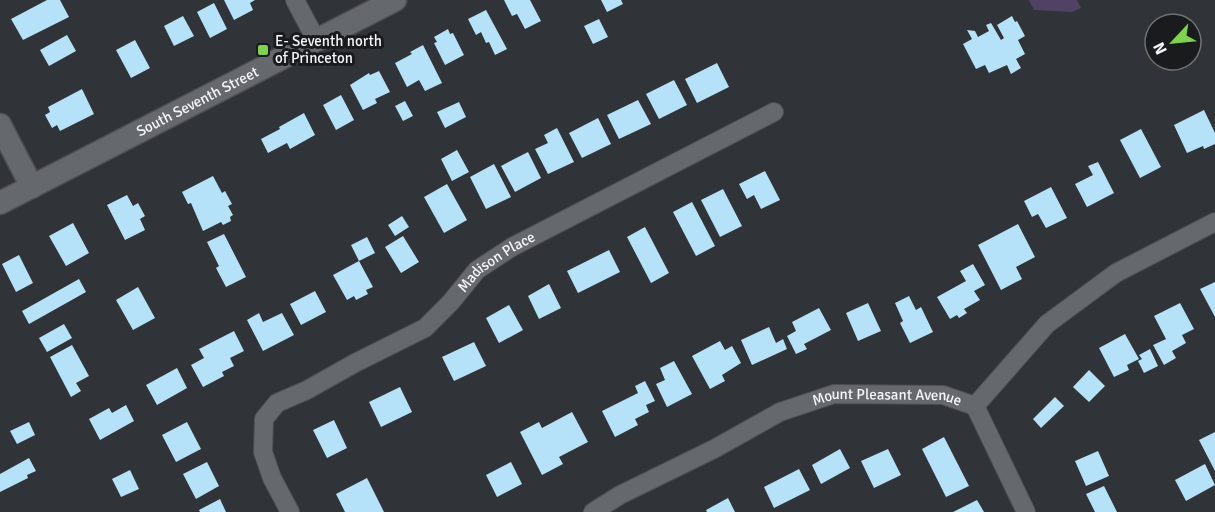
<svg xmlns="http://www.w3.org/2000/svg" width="1215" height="512" viewBox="0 0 1215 512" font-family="Signika,sans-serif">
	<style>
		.green { fill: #514165 }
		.building { fill: #b6e2f9 }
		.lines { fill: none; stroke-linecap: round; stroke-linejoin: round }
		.minor-casing { stroke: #4d4f53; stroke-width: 20 }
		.tertiary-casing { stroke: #4d4f53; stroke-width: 25 }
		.minor { stroke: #65686d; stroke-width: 18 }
		.tertiary { stroke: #65686d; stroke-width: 22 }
		.poi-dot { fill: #80d051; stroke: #191b1d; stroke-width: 2 }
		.labels { text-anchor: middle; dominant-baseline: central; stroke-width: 6; stroke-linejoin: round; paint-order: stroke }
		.poi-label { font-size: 15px; fill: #f3f5f8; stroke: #191b1d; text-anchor: start }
		.street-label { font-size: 15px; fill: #f3f5f8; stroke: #191b1d }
	</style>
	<rect width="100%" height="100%" fill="#303337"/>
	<polygon class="green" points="1029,0 1077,0 1081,8 1072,12 1034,10"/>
	<g class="building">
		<polygon points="47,0 60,0 69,17 23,40 11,19"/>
		<polygon points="224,0 255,0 250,3 253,10 234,20"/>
		<polygon points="504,0 530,0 541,21 525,29 517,14 512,16"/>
		<polygon points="601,0 621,0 623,4 607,12"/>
		<polygon points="214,3 227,29 210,38 197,12"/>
		<polygon points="486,10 507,49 495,55 489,42 486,43 481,32 476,35 468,19"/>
		<polygon points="183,16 194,36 174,46 164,26"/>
		<polygon points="1012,16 1015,22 1017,21 1025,36 1018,40 1025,54 1016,59 1021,68 1011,74 1007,65 989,73 985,65 976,69 963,44 972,39 967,30 975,31 978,37 989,31 986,25 991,23 1001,40 1004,38 997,25"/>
		<polygon points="599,19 608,37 593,44 584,26"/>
		<polygon points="448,29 450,34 453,33 464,55 445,65 434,43 437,42 434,37"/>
		<polygon points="67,35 76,51 49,66 40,50"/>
		<polygon points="135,40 150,68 131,78 116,50"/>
		<polygon points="423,45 442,83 425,91 419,80 407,87 395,63 412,54 410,52"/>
		<polygon points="717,63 729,87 697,103 685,79"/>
		<polygon points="379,71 390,92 375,99 377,103 363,110 350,85 369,73 370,75"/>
		<polygon points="674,80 687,105 659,119 646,94"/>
		<polygon points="82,89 94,114 60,131 57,125 52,128 45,115 50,112 48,107"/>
		<polygon points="341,95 354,120 336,130 323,105"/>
		<polygon points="638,100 651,124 619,139 607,115"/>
		<polygon points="405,101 413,116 403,121 395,106"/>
		<polygon points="459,102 466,117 445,128 437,112"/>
		<polygon points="1204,110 1215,133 1215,144 1204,149 1203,146 1187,153 1174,125"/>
		<polygon points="304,113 315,135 290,149 287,143 268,153 261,139 280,129 279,127"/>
		<polygon points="598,118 611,144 582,158 569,133"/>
		<polygon points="557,128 574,162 548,174 535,149 548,143 544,135"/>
		<polygon points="1141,129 1161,167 1140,178 1120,140"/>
		<polygon points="457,150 469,172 452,181 441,159"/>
		<polygon points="528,152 541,178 515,192 501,166"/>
		<polygon points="1098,162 1114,193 1087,207 1075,184 1093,175 1088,166"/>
		<polygon points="494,164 511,197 486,209 470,177"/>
		<polygon points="765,171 780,200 761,209 754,195 747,199 739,184"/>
		<polygon points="213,176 222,193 225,191 232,204 228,206 233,215 230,217 231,221 223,225 221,222 203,231 191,203 188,204 182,192"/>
		<polygon points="447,184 467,220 444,233 424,197"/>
		<polygon points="1051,187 1067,218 1046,228 1038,214 1032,217 1024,201"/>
		<polygon points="723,189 742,226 720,237 701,200"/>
		<polygon points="127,195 133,206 138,203 145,216 140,219 145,230 125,240 107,205"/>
		<polygon points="692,202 715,246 696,256 673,212"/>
		<polygon points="402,216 409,227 395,236 388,225"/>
		<polygon points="73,223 89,253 66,266 49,236"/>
		<polygon points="1018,224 1035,257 1016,267 1022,279 1001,290 978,245"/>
		<polygon points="645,227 669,273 651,283 627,237"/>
		<polygon points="224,234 246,277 226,287 216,268 219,266 207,242"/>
		<polygon points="403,236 419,262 401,273 385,247"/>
		<polygon points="367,237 375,253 359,261 373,287 366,290 368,294 356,300 354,296 347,300 333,275 359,261 351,245"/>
		<polygon points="609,250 620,272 578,293 567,271"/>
		<polygon points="19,255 33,283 16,292 2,264"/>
		<polygon points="973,264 985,285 974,291 980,300 964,309 967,313 959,318 957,315 950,319 937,297 966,281 960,271"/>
		<polygon points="79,279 86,292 29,324 22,311"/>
		<polygon points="1215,282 1215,317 1200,289"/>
		<polygon points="549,284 561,308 539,319 528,296"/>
		<polygon points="138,287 155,318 133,330 116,300"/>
		<polygon points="315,291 326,312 301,325 290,304"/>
		<polygon points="909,296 916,310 921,307 933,332 910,343 900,323 903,321 895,303"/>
		<polygon points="868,303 881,331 858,341 846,313"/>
		<polygon points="1180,303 1194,329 1182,335 1186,343 1172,351 1176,358 1164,365 1153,345 1166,339 1154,316"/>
		<polygon points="509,305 523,330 499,343 486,318"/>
		<polygon points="819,308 831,330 804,344 807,349 796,354 787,336 796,331 792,322"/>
		<polygon points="259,313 263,322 282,313 294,335 263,351 247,320"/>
		<polygon points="64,324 72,338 47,352 39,338"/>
		<polygon points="769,327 776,343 783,339 787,349 752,365 741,340"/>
		<polygon points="234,331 244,351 230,358 234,366 222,372 224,376 203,387 191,365 204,358 199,349"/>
		<polygon points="1125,334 1139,359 1127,365 1129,370 1114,377 1099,348"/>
		<polygon points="720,341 725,350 732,346 741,363 722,375 725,381 710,389 692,356"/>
		<polygon points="474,342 486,366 454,381 442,357"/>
		<polygon points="72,345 89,376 76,383 81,391 71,397 50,357"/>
		<polygon points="1150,349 1158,366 1144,373 1138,361 1142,359 1139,355"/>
		<polygon points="674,361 692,394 667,407 656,384 665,380 660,368"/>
		<polygon points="177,368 187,388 157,405 146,385"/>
		<polygon points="1089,370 1105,386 1089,402 1073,387"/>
		<polygon points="645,381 655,401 646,405 649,412 635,419 638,425 615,437 602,411 638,393 635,386"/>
		<polygon points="400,387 412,412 381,427 369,402"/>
		<polygon points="1055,397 1064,406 1041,428 1033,419"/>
		<polygon points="126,405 134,421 100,440 89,419 109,408 112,413"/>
		<polygon points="572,412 588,442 559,457 563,464 542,475 520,432 539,422 542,428"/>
		<polygon points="334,420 347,448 327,458 313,430"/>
		<polygon points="29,422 35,435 17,444 10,431"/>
		<polygon points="187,422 201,449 176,462 162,435"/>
		<polygon points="1215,432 1215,471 1199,440"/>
		<polygon points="944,437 969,486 946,497 922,449"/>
		<polygon points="840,449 850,468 821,484 812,465"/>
		<polygon points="888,449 901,475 874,488 861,461"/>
		<polygon points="1098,451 1109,476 1086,486 1075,461"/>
		<polygon points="29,458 36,471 27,475 28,478 0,492 0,474"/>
		<polygon points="207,462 219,486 196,499 183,474"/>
		<polygon points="511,462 522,484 497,497 486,475"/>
		<polygon points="1205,464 1215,485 1186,501 1175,480"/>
		<polygon points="799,469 810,490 774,508 764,487"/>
		<polygon points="130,470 139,489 121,497 112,479"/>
		<polygon points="367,478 384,512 345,512 336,494"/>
		<polygon points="1104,486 1117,512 1095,512 1086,494"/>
		<polygon points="728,498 735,512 707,512 706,510"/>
		<polygon points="220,499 226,512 200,512 199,510"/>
		<polygon points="977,500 984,512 953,512"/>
	</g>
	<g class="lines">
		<defs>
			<g id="minor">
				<polyline points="295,0 316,40"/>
				<polyline points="975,406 1047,324 1116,273 1215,222"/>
				<polyline points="975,406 1026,512"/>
				<path id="s1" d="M 290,512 L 272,478 L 263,452 L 264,419 L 277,403 L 307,390 L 355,363 L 425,328 L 451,302 L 477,270 L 512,247 L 774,112"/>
				<path id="s2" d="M 593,512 L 620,495 L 714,449 L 780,412 L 834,394 L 943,395 L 975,406"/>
			</g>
			<g id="tertiary">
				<polyline points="0,125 32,187"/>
				<path id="s3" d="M 0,203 L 395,0"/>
			</g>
		</defs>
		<use href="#minor" class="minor-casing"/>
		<use href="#tertiary" class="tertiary-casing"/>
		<use href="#minor" class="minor"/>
		<use href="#tertiary" class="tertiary"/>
	</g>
	<rect class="poi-dot" x="257" y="44" width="12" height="12" rx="3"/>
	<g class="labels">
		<g class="poi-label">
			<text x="275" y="41">E- Seventh north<tspan x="275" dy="17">of Princeton</tspan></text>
		</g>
		<g class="street-label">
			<text stroke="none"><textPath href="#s3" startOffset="222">South Seventh Street</textPath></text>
			<text stroke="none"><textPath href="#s1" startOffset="384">Madison Place</textPath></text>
			<text stroke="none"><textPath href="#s2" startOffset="322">Mount Pleasant Avenue</textPath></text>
		</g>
	</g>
	<g transform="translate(1173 42) rotate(244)"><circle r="28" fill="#191b1d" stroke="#707275" stroke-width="1.5"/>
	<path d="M0-4.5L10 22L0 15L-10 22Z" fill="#80d051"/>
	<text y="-9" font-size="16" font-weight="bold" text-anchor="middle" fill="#f3f5f8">N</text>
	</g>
</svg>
